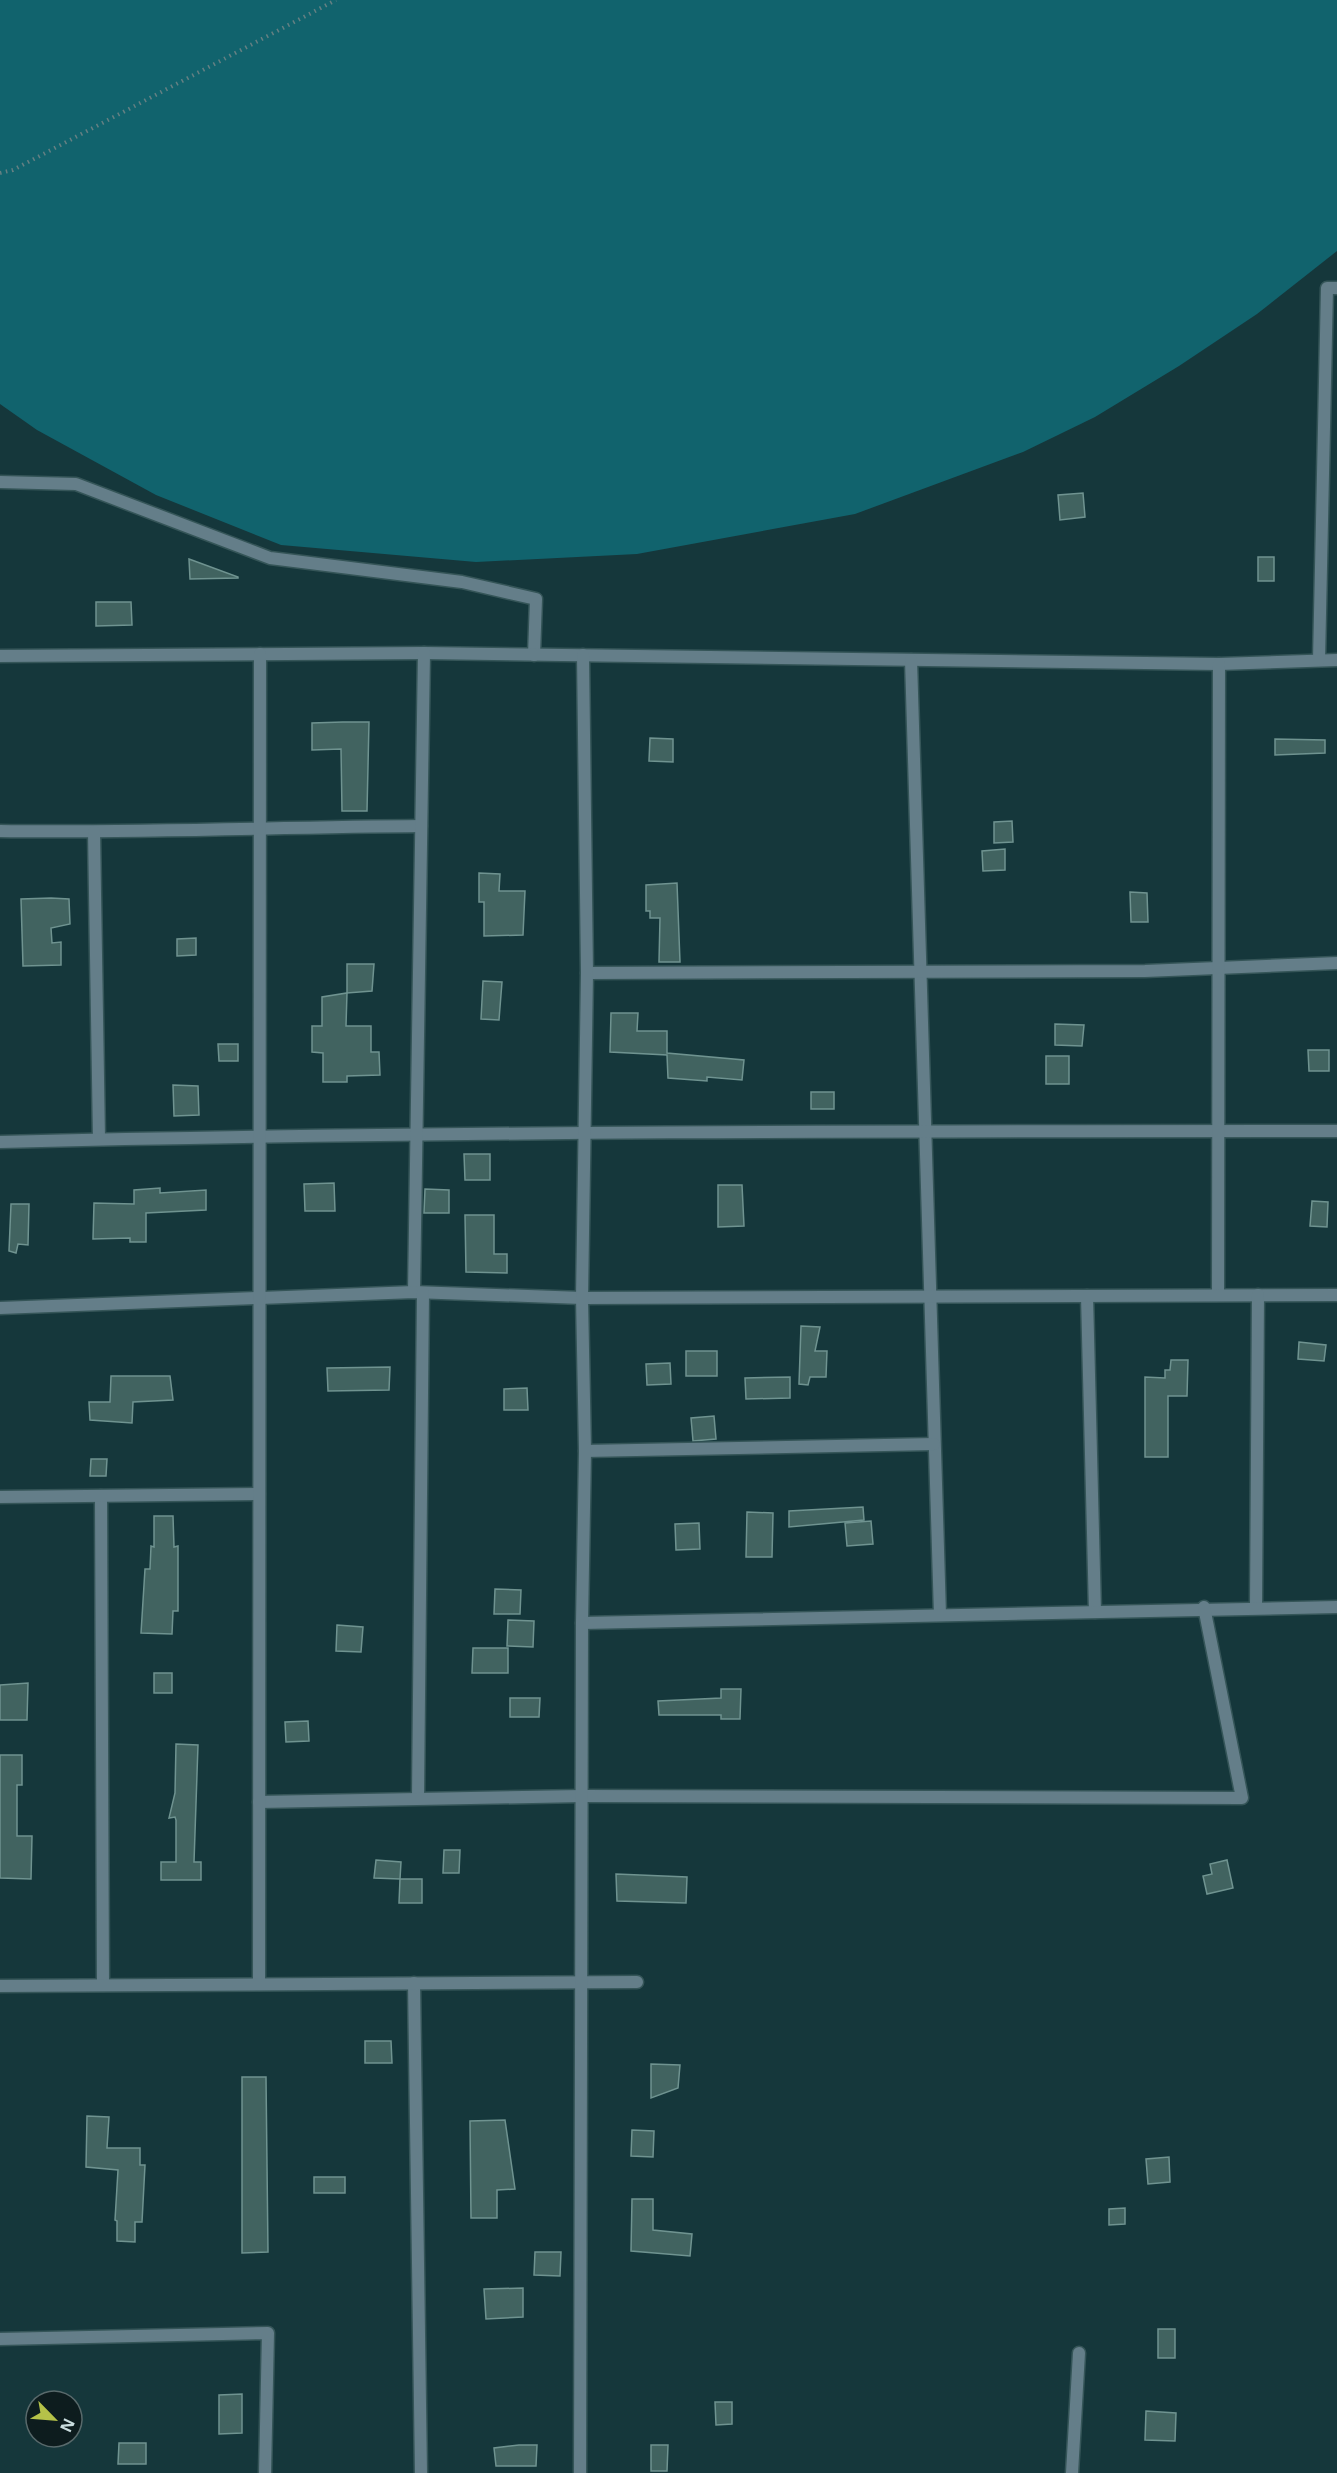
<svg xmlns="http://www.w3.org/2000/svg" width="1337" height="2473" viewBox="0 0 1337 2473" font-family="'Noto Sans',sans-serif">
	<style>
		.green { fill: #11636d }
		.building { fill: #416360; stroke: #6f9390; stroke-width: 1.5 }
		.lines { fill: none; stroke-linecap: round; stroke-linejoin: round }
		.minor-casing { stroke: #355558; stroke-width: 15 }
		.path { stroke: #658083; stroke-width: 4; stroke-dasharray: 1.5 4.5; stroke-linecap: butt }
		.minor { stroke: #647e89; stroke-width: 12 }
	</style>
	<rect width="100%" height="100%" fill="#15373b"/>
	<polygon class="green" points="0,0 1337,0 1337,251 1257,314 1179,366 1095,417 1023,452 855,514 637,554 476,562 281,545 156,495 37,430 0,404"/>
	<g class="building">
		<polygon points="1083,493 1085,517 1060,520 1058,495"/>
		<rect x="1258" y="557" width="16" height="24"/>
		<polygon points="189,559 238,577 238,578 190,579"/>
		<polygon points="96,602 131,602 132,625 96,626"/>
		<polygon points="343,722 369,722 367,811 342,811 341,749 312,750 312,723"/>
		<polygon points="650,738 673,739 673,762 649,761"/>
		<polygon points="1275,739 1325,740 1325,753 1275,755"/>
		<polygon points="1012,821 1013,842 994,843 994,822"/>
		<polygon points="1005,849 1005,870 983,871 982,851"/>
		<polygon points="479,873 500,874 499,891 525,891 523,935 484,936 484,902 479,902"/>
		<polygon points="677,883 680,962 659,962 660,918 650,918 650,911 646,911 646,885"/>
		<polygon points="1130,892 1147,893 1148,922 1131,922"/>
		<polygon points="51,898 69,899 70,924 51,928 52,943 61,942 61,965 23,966 21,899"/>
		<polygon points="196,938 196,955 177,956 177,939"/>
		<polygon points="347,964 374,964 372,991 347,993"/>
		<polygon points="483,981 502,982 499,1020 481,1019"/>
		<polygon points="347,993 346,1026 371,1026 371,1052 379,1052 380,1075 347,1076 347,1082 323,1082 323,1053 312,1052 312,1026 322,1026 322,997"/>
		<polygon points="611,1013 638,1013 637,1031 667,1031 667,1053 744,1060 742,1080 707,1077 707,1081 668,1078 667,1055 610,1052"/>
		<polygon points="1055,1024 1084,1025 1082,1046 1055,1045"/>
		<polygon points="218,1044 238,1044 238,1061 219,1061"/>
		<polygon points="1308,1050 1329,1050 1329,1071 1309,1071"/>
		<rect x="1046" y="1056" width="23" height="28"/>
		<polygon points="173,1085 198,1086 199,1115 174,1116"/>
		<rect x="811" y="1092" width="23" height="17"/>
		<polygon points="464,1154 490,1154 490,1180 465,1180"/>
		<polygon points="334,1183 335,1211 305,1211 304,1184"/>
		<polygon points="718,1185 742,1185 744,1226 718,1227"/>
		<polygon points="160,1188 160,1193 206,1190 206,1210 146,1213 146,1242 130,1242 130,1238 93,1239 94,1203 134,1204 134,1190"/>
		<polygon points="425,1189 449,1190 449,1213 424,1213"/>
		<polygon points="1312,1201 1328,1202 1327,1227 1310,1226"/>
		<polygon points="11,1204 29,1204 28,1245 18,1244 16,1253 9,1251"/>
		<polygon points="465,1215 494,1215 494,1254 507,1254 507,1273 466,1272"/>
		<polygon points="801,1326 820,1327 815,1351 827,1351 826,1377 810,1377 808,1385 799,1384"/>
		<polygon points="1299,1342 1326,1345 1324,1361 1298,1359"/>
		<rect x="686" y="1351" width="31" height="25"/>
		<polygon points="1171,1360 1188,1360 1187,1396 1168,1396 1168,1457 1145,1457 1145,1377 1165,1378 1165,1370 1170,1370"/>
		<polygon points="670,1363 671,1384 647,1385 646,1364"/>
		<polygon points="390,1367 389,1390 328,1391 327,1368"/>
		<polygon points="111,1376 170,1376 173,1400 133,1402 132,1423 90,1420 89,1402 110,1402"/>
		<polygon points="790,1377 790,1398 746,1399 745,1378"/>
		<polygon points="527,1388 528,1410 504,1410 504,1389"/>
		<polygon points="714,1416 716,1439 693,1441 691,1418"/>
		<polygon points="91,1459 107,1459 106,1476 90,1476"/>
		<polygon points="863,1507 864,1520 789,1527 789,1511"/>
		<polygon points="747,1512 773,1513 772,1557 746,1557"/>
		<polygon points="154,1516 173,1516 174,1547 178,1546 178,1611 173,1611 172,1634 141,1633 145,1569 150,1569 151,1546 154,1547"/>
		<polygon points="871,1521 873,1544 847,1546 845,1523"/>
		<polygon points="699,1523 700,1549 676,1550 675,1524"/>
		<polygon points="495,1589 521,1590 520,1614 494,1614"/>
		<polygon points="508,1620 534,1621 533,1647 507,1646"/>
		<polygon points="337,1625 363,1627 361,1652 336,1651"/>
		<polygon points="473,1648 508,1648 508,1673 472,1673"/>
		<rect x="154" y="1673" width="18" height="20"/>
		<polygon points="28,1683 27,1720 0,1720 0,1685"/>
		<polygon points="721,1689 741,1689 740,1719 721,1719 721,1715 659,1715 658,1701 721,1698"/>
		<polygon points="510,1698 540,1698 539,1717 510,1717"/>
		<polygon points="308,1721 309,1741 286,1742 285,1722"/>
		<polygon points="176,1744 198,1745 194,1862 201,1862 201,1880 161,1880 161,1862 176,1862 176,1820 175,1817 169,1818 175,1793"/>
		<polygon points="0,1755 22,1755 22,1785 17,1785 17,1836 32,1836 31,1879 0,1878"/>
		<polygon points="444,1850 460,1850 459,1873 443,1873"/>
		<polygon points="376,1860 401,1862 400,1879 374,1878"/>
		<polygon points="1227,1860 1233,1888 1207,1894 1203,1876 1212,1874 1210,1864"/>
		<polygon points="616,1874 687,1877 686,1903 617,1901"/>
		<polygon points="400,1879 422,1879 422,1903 399,1903"/>
		<polygon points="365,2041 391,2041 392,2063 365,2063"/>
		<polygon points="651,2064 680,2065 678,2088 651,2098"/>
		<polygon points="242,2077 266,2077 268,2252 242,2253"/>
		<polygon points="87,2116 109,2117 107,2148 140,2148 140,2165 145,2165 142,2222 135,2222 135,2242 117,2241 117,2221 115,2220 118,2170 86,2167"/>
		<polygon points="505,2120 515,2189 497,2190 497,2218 471,2218 470,2121"/>
		<polygon points="632,2130 654,2131 653,2157 631,2156"/>
		<polygon points="1169,2157 1170,2182 1148,2184 1146,2159"/>
		<rect x="314" y="2177" width="31" height="16"/>
		<polygon points="632,2199 653,2199 653,2230 692,2234 690,2256 631,2251"/>
		<polygon points="1125,2208 1125,2224 1109,2225 1109,2209"/>
		<polygon points="535,2252 561,2252 560,2276 534,2275"/>
		<polygon points="523,2288 523,2317 486,2319 484,2289"/>
		<rect x="1158" y="2329" width="17" height="29"/>
		<polygon points="242,2394 242,2433 219,2434 219,2395"/>
		<polygon points="715,2402 732,2402 732,2424 716,2425"/>
		<polygon points="1146,2411 1176,2413 1175,2441 1145,2440"/>
		<polygon points="119,2443 146,2443 146,2464 118,2464"/>
		<polygon points="519,2445 537,2445 536,2466 496,2466 494,2448"/>
		<polygon points="651,2445 668,2445 667,2471 651,2471"/>
	</g>
	<g class="lines">
		<defs>
			<g id="minor">
				<polyline points="0,482 76,484 270,558 462,582 536,599 534,655"/>
				<polyline points="0,656 424,653 1219,664 1337,660"/>
				<polyline points="911,660 940,1615"/>
				<polyline points="1319,660 1327,288 1337,288"/>
				<path d="M 0,831 C 140,833 280,827 421,826"/>
				<polyline points="94,832 99,1139"/>
				<polyline points="587,973 1145,971 1337,963"/>
				<path d="M 0,1142 C 446,1131 891,1131 1337,1131"/>
				<polyline points="414,1292 424,653"/>
				<polyline points="1218,1295 1219,664"/>
				<polyline points="1087,1296 1095,1612"/>
				<polyline points="0,1308 414,1292 582,1298 1337,1295"/>
				<polyline points="585,1451 934,1444"/>
				<polyline points="101,1496 103,1985"/>
				<polyline points="0,1497 259,1494"/>
				<polyline points="1256,1608 1258,1295"/>
				<polyline points="582,1623 1337,1607"/>
				<polyline points="418,1798 423,1293"/>
				<polyline points="259,1802 582,1796 1242,1798 1204,1607"/>
				<polyline points="414,1983 421,2473"/>
				<polyline points="259,1984 260,654"/>
				<polyline points="0,1986 637,1982"/>
				<polyline points="0,2339 268,2333 265,2473"/>
				<polyline points="580,2473 582,1623 585,1451 582,1298 587,973 583,655"/>
				<polyline points="1072,2473 1079,2353"/>
			</g>
		</defs>
		<use href="#minor" class="minor-casing"/>
		<polyline class="path" points="0,173 13,170 336,0"/>
		<use href="#minor" class="minor"/>
	</g>
	<g transform="translate(54 2419) rotate(115)"><circle r="28" fill="#0d1c1e" stroke="#58696b" stroke-width="1.5"/>
	<path d="M0-4.5L10 22L0 15L-10 22Z" fill="#b5c249"/>
	<text y="-9" font-size="16" font-weight="bold" text-anchor="middle" fill="#c9dcde">N</text>
	</g>
</svg>
